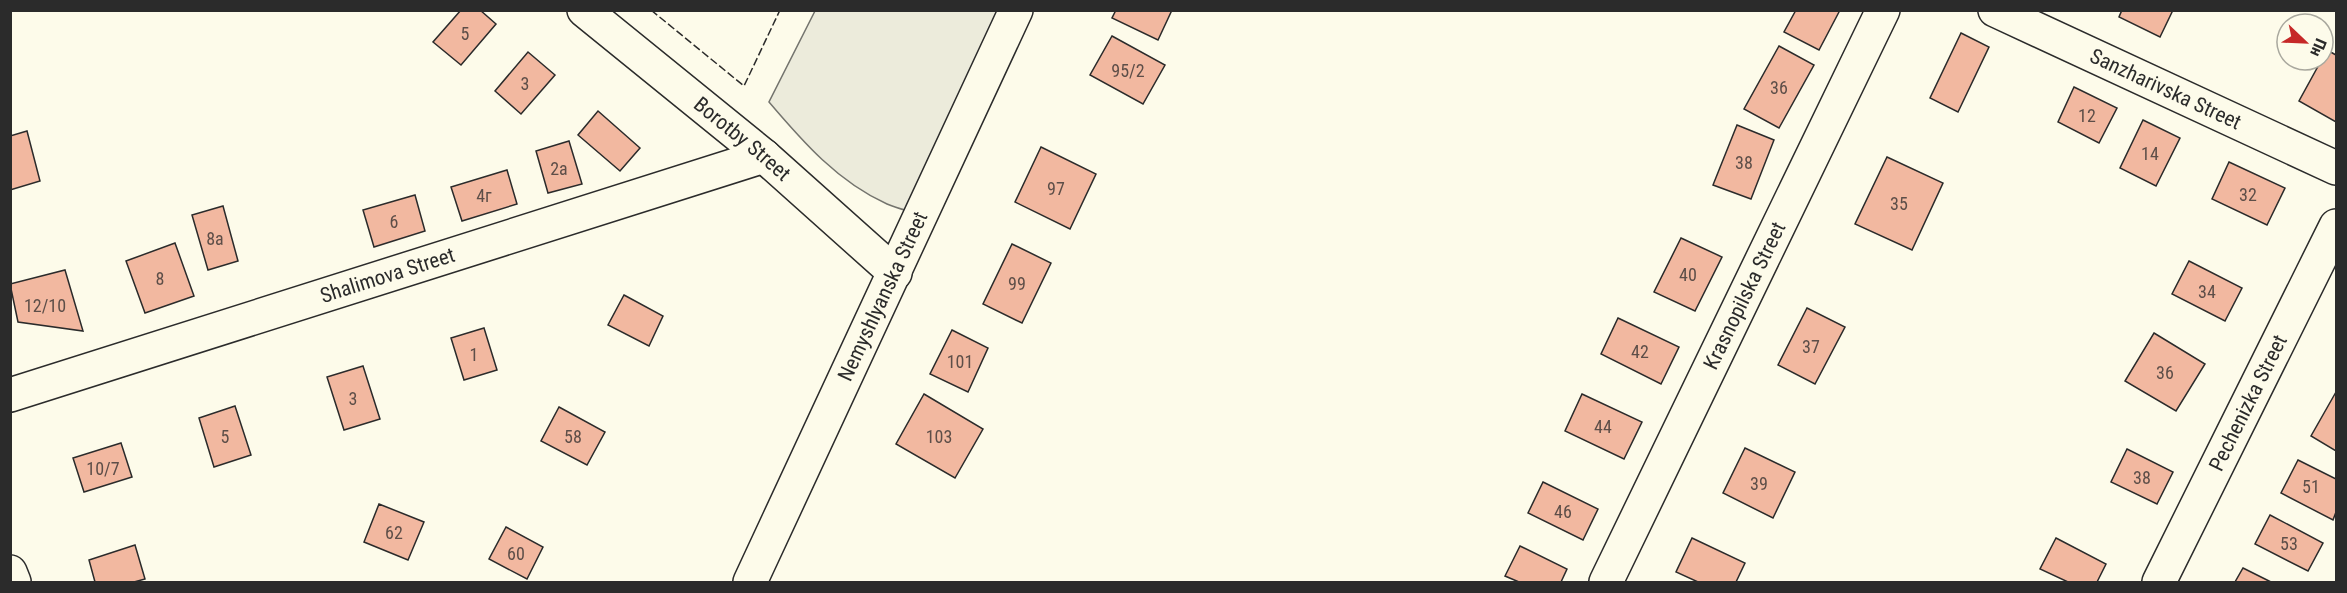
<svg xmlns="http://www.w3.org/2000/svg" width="2347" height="593" viewBox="0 0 2347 593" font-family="'Roboto Condensed',sans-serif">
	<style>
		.green { fill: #ecebdb; stroke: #74746e; stroke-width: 1.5 }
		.building { fill: #f2b8a0; stroke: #2b2b2b; stroke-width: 1.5 }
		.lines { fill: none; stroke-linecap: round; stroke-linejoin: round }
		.minor-casing { stroke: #2b2b2b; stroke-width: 36 }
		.minor { stroke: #fdfbea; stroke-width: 33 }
		.fence { stroke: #2b2b2b; stroke-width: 1.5; stroke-dasharray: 8 3; stroke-linecap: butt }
		.labels { text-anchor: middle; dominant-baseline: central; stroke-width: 4.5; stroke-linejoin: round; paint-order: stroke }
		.number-label { font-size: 18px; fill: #5d4e48 }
		.street-label { font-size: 21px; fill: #2b2b2b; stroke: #fdfbea }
	</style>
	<rect width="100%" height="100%" fill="#fdfbea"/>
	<path class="green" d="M 815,11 L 1016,11 L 922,215 C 910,211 898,209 887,204 C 838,182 803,142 769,102 Z"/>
	<g class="building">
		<polygon points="461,10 480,10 496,24 461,65 433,42"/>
		<polygon points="1116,10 1172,10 1158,40 1112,18"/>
		<polygon points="1796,10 1840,10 1819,50 1784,32"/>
		<polygon points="2122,10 2173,10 2160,37 2119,17"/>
		<polygon points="1961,33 1989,47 1958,112 1930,98"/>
		<polygon points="1112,36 1165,65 1143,104 1090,75"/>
		<polygon points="1779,46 1814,65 1779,128 1744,109"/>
		<polygon points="2327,50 2336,55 2336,122 2299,101"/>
		<polygon points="528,52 555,75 521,114 495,91"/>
		<polygon points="2074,87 2117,108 2099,143 2058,122"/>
		<polygon points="598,111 640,148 620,171 578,135"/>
		<polygon points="2143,120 2180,138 2156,186 2120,168"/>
		<polygon points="1737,125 1774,140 1751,199 1713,185"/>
		<polygon points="27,131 40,181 10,190 10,136"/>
		<polygon points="569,141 582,184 548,193 536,151"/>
		<polygon points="1041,147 1096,174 1070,229 1015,202"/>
		<polygon points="1887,157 1943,183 1912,250 1855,224"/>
		<polygon points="2229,162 2285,188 2267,225 2212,199"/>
		<polygon points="507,170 517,204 462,221 451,187"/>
		<polygon points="415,195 425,231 374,247 363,210"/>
		<polygon points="223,206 238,261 208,270 192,215"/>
		<polygon points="1681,238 1722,257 1695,311 1654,292"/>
		<polygon points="175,243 194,296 145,313 126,261"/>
		<polygon points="1012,244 1051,263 1022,323 983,304"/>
		<polygon points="2189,261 2242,288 2225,321 2172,294"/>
		<polygon points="65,270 83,331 18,322 10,284"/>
		<polygon points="624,295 663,316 649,346 608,325"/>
		<polygon points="1807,308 1845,327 1815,384 1778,365"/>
		<polygon points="1618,318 1679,347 1661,384 1601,354"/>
		<polygon points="484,328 497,370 464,380 451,338"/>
		<polygon points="952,330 988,348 968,392 930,374"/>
		<polygon points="2154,333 2205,364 2176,411 2125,381"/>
		<polygon points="363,366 380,419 344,430 327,377"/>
		<polygon points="2336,392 2336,451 2311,436"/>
		<polygon points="924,394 983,429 955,478 896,444"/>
		<polygon points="1582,394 1642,422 1624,459 1565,431"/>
		<polygon points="235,406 251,455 214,467 199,418"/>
		<polygon points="559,407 605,432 587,465 541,441"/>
		<polygon points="121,443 132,477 84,492 73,458"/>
		<polygon points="1745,448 1795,472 1773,518 1723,493"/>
		<polygon points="2127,449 2173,472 2157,504 2111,482"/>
		<polygon points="2298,460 2336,479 2336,512 2333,520 2281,493"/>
		<polygon points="1543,482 1598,509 1583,540 1528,513"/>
		<polygon points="379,504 424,522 408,560 364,542"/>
		<polygon points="2270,515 2323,543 2308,571 2255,544"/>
		<polygon points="506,527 543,547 527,579 489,559"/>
		<polygon points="1692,538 1745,563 1736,582 1698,582 1676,572"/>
		<polygon points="2056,538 2106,564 2097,582 2068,582 2040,569"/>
		<polygon points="135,545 145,579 134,582 95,582 89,560"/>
		<polygon points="1520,546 1567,569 1561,582 1519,582 1505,576"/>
		<polygon points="2243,568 2271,582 2235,582"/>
	</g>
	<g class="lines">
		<defs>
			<g id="minor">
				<path id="s1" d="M 584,10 L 764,156 L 895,273"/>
				<path id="s2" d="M 1995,10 L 2336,168"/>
				<path id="s3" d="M 10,395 L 764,156"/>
				<polyline points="10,572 14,582"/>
				<path id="s4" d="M 750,582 L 1016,10"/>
				<path id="s5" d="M 1606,582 L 1883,10"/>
				<path id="s6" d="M 2159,582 L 2336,226"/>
			</g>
		</defs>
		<use href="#minor" class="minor-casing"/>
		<use href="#minor" class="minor"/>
		<polyline class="fence" points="651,10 744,86 780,10"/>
	</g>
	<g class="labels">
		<g class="number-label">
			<text x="465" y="33">5</text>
			<text x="1128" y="70">95/2</text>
			<text x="525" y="83">3</text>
			<text x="1779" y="87">36</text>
			<text x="2087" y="115">12</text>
			<text x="2150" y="153">14</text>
			<text x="1744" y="162">38</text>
			<text x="559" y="168">2а</text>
			<text x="1056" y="188">97</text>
			<text x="2248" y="194">32</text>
			<text x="484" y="195">4г</text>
			<text x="1899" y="203">35</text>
			<text x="394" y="221">6</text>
			<text x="215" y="238">8а</text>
			<text x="1688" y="274">40</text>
			<text x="160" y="278">8</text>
			<text x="1017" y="283">99</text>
			<text x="2207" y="291">34</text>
			<text x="45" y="305">12/10</text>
			<text x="1811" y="346">37</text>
			<text x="1640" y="351">42</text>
			<text x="474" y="354">1</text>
			<text x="960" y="361">101</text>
			<text x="2165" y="372">36</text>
			<text x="353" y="398">3</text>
			<text x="1603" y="426">44</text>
			<text x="225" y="436">5</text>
			<text x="573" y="436">58</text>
			<text x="939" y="436">103</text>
			<text x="103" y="468">10/7</text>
			<text x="2142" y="477">38</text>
			<text x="1759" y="483">39</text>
			<text x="2311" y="486">51</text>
			<text x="1563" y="511">46</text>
			<text x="394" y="532">62</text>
			<text x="2289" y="543">53</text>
			<text x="516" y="553">60</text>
		</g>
		<g class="street-label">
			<text stroke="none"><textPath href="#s2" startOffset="188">Sanzharivska Street</textPath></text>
			<text stroke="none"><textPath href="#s1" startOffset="204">Borotby Street</textPath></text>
			<text stroke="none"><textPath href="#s3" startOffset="396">Shalimova Street</textPath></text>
			<text stroke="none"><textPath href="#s5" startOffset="318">Krasnopilska Street</textPath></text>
			<text stroke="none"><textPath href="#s4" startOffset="315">Nemyshlyanska Street</textPath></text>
			<text stroke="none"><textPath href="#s6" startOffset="200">Pechenizka Street</textPath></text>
		</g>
	</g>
	<rect width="2347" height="593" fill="none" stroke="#2b2b2b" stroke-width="24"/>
	<g transform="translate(2305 42) rotate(113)"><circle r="28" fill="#fdfbea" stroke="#a9a89e" stroke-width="1.5"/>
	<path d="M0-4.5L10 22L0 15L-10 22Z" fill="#c62828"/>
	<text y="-9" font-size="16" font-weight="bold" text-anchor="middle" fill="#2b2b2b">Пн</text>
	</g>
</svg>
